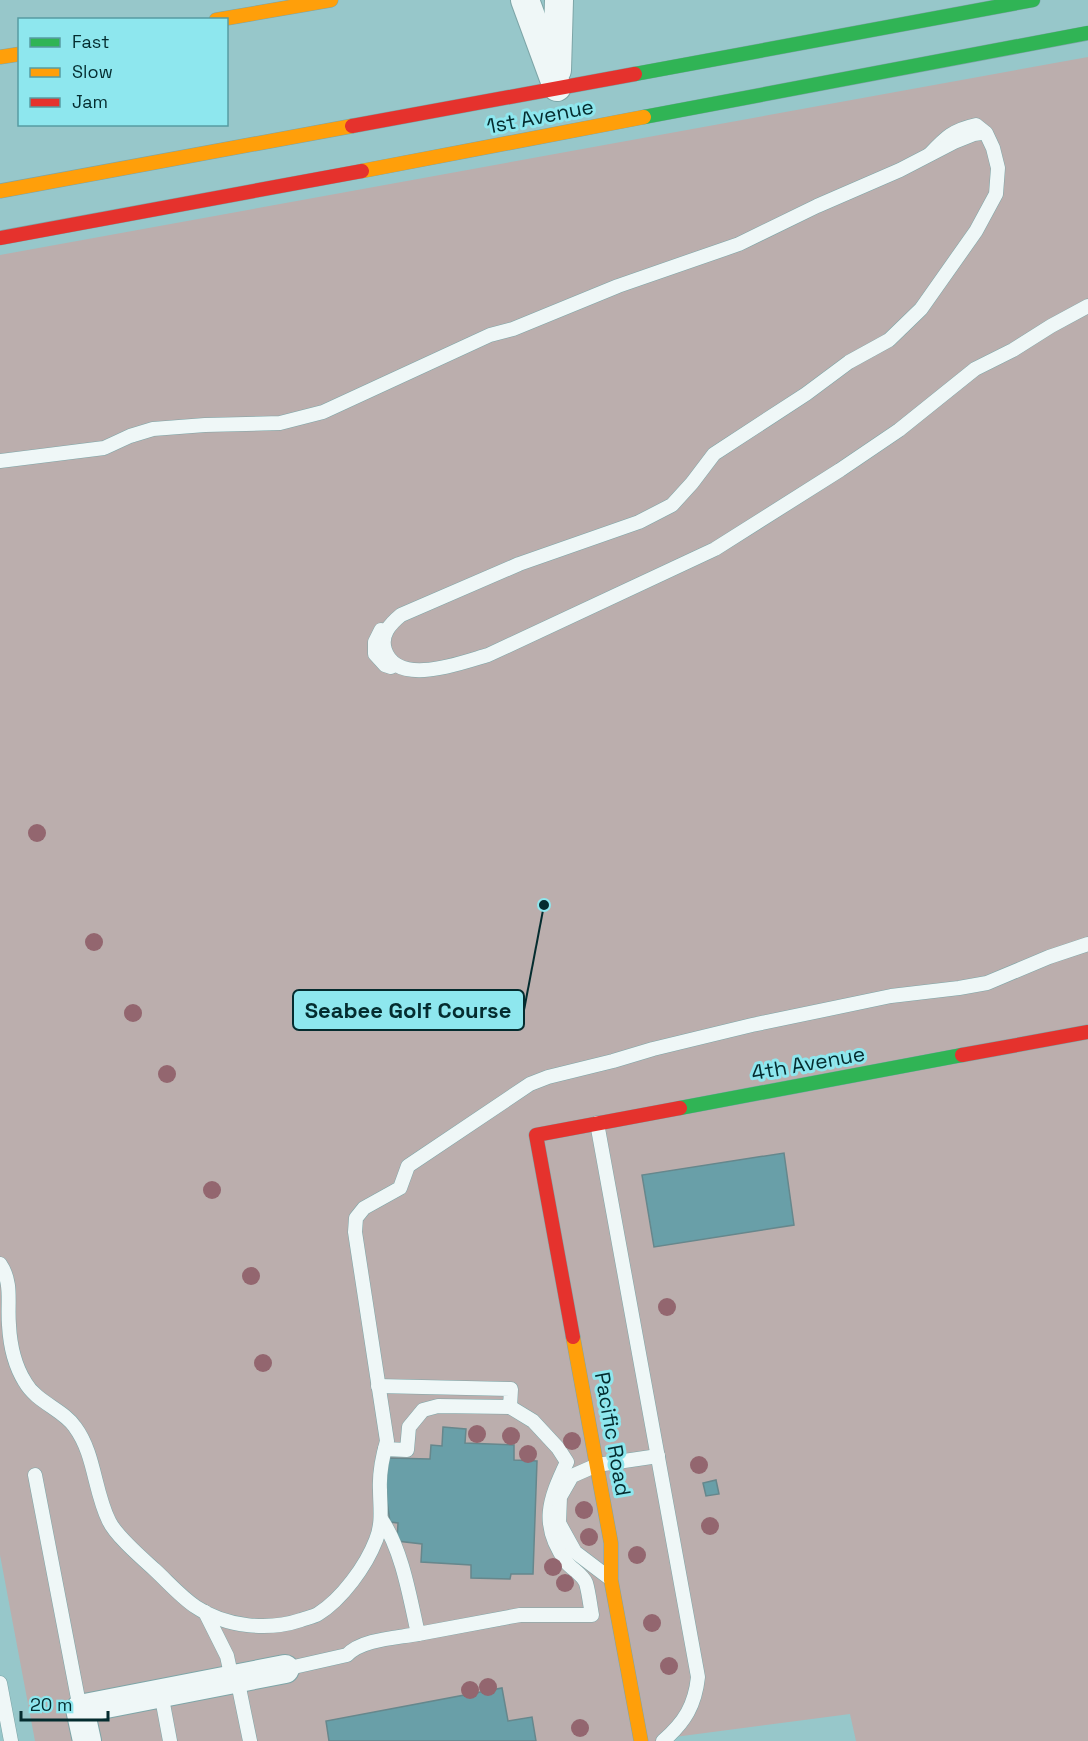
<svg xmlns="http://www.w3.org/2000/svg" width="1088" height="1741" viewBox="0 0 1088 1741" font-family="'Space Grotesk',sans-serif">
	<style>
		.green { fill: #bbaead }
		.building { fill: #699fa8; stroke: #66878c; stroke-width: 1.5 }
		.lines { fill: none; stroke-linecap: round; stroke-linejoin: round }
		.lane-casing { stroke: #7da5a7; stroke-width: 15 }
		.street-casing { stroke: #7da5a7; stroke-width: 30 }
		.fast-casing { stroke: #7da5a7; stroke-width: 15 }
		.slow-casing { stroke: #7da5a7; stroke-width: 15 }
		.jam-casing { stroke: #7da5a7; stroke-width: 15 }
		.lane { stroke: #eff7f7; stroke-width: 14 }
		.street { stroke: #eff7f7; stroke-width: 28 }
		.fast { stroke: #30b455; stroke-width: 14 }
		.slow { stroke: #ff9f0a; stroke-width: 14 }
		.jam { stroke: #e5322d; stroke-width: 14 }
		.tree { fill: #93666f }
		.labels { text-anchor: middle; dominant-baseline: central; stroke-width: 6; stroke-linejoin: round; paint-order: stroke }
		.street-label { font-size: 21px; fill: #042c2f; stroke: #8ee7ee }
		.leader { fill: none; stroke: #042c2f; stroke-width: 2 }
		.callout-dot { fill: #042c2f; stroke: #8ee7ee; stroke-width: 2 }
		.callout { fill: #8ee7ee; stroke: #042c2f; stroke-width: 2 }
		.callout-label { font-size: 22px; text-anchor: middle; font-weight: bold; fill: #042c2f }
	</style>
	<rect width="100%" height="100%" fill="#97c7ca"/>
	<polygon class="green" points="1088,57 1088,1741 856,1741 850,1714 667,1738 667,1741 35,1741 0,1555 0,255"/>
	<g class="building">
		<polygon points="784,1153 794,1225 654,1247 642,1175"/>
		<polygon points="443,1427 466,1429 465,1443 514,1445 514,1460 537,1461 533,1574 511,1574 510,1579 471,1578 471,1565 421,1562 422,1544 397,1541 398,1523 390,1522 387,1501 386,1480 389,1458 430,1459 431,1445 442,1446"/>
		<polygon points="716,1480 719,1494 706,1496 703,1483"/>
		<polygon points="502,1688 508,1721 532,1717 536,1741 329,1741 326,1721"/>
	</g>
	<g class="lines">
		<defs>
			<g id="lane">
				<path d="M 930,154 C 946,137 953,130 976,125 L 986,133 L 993,148 L 998,168 L 996,194 L 976,231 L 921,309 L 889,340 L 849,362 L 806,394 L 714,454 L 692,483 L 672,505 L 639,522 L 519,564 L 401,615 C 390,624 380,635 385,650 C 397,688 463,662 488,655 L 715,549 L 840,470 L 899,430 L 975,369 L 1013,350 L 1051,326 L 1088,306"/>
				<polyline points="0,461 104,448 130,436 153,429 205,425 280,423 323,412 490,335 513,329 618,286 739,244 817,206 900,170 954,142 974,134 981,133"/>
				<polyline points="381,630 375,642 375,654 385,665 391,667"/>
				<path d="M 597,1123 L 698,1677 C 695,1705 685,1722 663,1741"/>
				<path d="M 0,1264 C 13,1283 7,1303 9,1325 C 10,1344 15,1366 25,1382 C 36,1402 64,1410 75,1427 C 95,1454 94,1491 109,1521 C 116,1536 143,1559 155,1570 C 168,1582 181,1597 196,1607 C 226,1627 268,1631 301,1620 C 306,1618 313,1617 318,1614 C 342,1599 366,1566 376,1540 C 383,1523 380,1507 380,1490 C 379,1473 382,1458 387,1441 L 355,1232 L 356,1218 L 364,1208 L 400,1188 L 408,1166 L 530,1084 L 548,1077 L 613,1061 L 653,1049 L 752,1025 L 891,996 L 959,988 L 987,983 L 1049,957 L 1088,944"/>
				<polyline points="378,1386 511,1389 510,1407 438,1406 423,1410 409,1427 407,1450 385,1449"/>
				<polyline points="35,1475 80,1709"/>
				<path d="M 381,1519 C 402,1549 410,1598 418,1634 L 520,1615 L 592,1615 C 590,1605 589,1593 586,1583 C 583,1575 572,1569 567,1563 C 539,1525 549,1500 567,1462 L 558,1448 L 533,1421 L 510,1407"/>
				<polyline points="608,1577 575,1552 559,1523 560,1497 572,1476 597,1465 658,1456"/>
				<polyline points="205,1612 227,1656 232,1679"/>
				<path d="M 285,1669 L 347,1655 C 362,1639 397,1638 418,1634"/>
				<polyline points="237,1678 250,1741"/>
				<polyline points="0,1683 11,1741"/>
				<polyline points="161,1693 170,1741"/>
			</g>
			<g id="street">
				<polyline points="525,0 557,87"/>
				<polyline points="557,70 559,0"/>
				<polyline points="87,1741 80,1709 285,1669"/>
			</g>
			<g id="fast">
				<polyline points="635,74 1033,0"/>
				<polyline points="644,117 1088,33"/>
				<polyline points="680,1108 962,1055"/>
			</g>
			<g id="slow">
				<polyline points="216,20 331,0"/>
				<polyline points="0,57 20,54"/>
				<polyline points="362,171 644,117"/>
				<polyline points="0,191 352,126"/>
				<polyline points="573,1337 611,1543 611,1580 641,1741"/>
			</g>
			<g id="jam">
				<polyline points="352,126 635,74"/>
				<polyline points="0,238 362,171"/>
				<polyline points="962,1055 1088,1032"/>
				<polyline points="573,1337 536,1135 680,1108"/>
			</g>
		</defs>
		<use href="#lane" class="lane-casing"/>
		<use href="#street" class="street-casing"/>
		<use href="#fast" class="fast-casing"/>
		<use href="#slow" class="slow-casing"/>
		<use href="#jam" class="jam-casing"/>
		<use href="#lane" class="lane"/>
		<use href="#street" class="street"/>
		<use href="#fast" class="fast"/>
		<use href="#slow" class="slow"/>
		<use href="#jam" class="jam"/>
	</g>
	<g class="tree">
		<circle cx="37" cy="833" r="9"/>
		<circle cx="94" cy="942" r="9"/>
		<circle cx="133" cy="1013" r="9"/>
		<circle cx="167" cy="1074" r="9"/>
		<circle cx="212" cy="1190" r="9"/>
		<circle cx="251" cy="1276" r="9"/>
		<circle cx="667" cy="1307" r="9"/>
		<circle cx="263" cy="1363" r="9"/>
		<circle cx="477" cy="1434" r="9"/>
		<circle cx="511" cy="1436" r="9"/>
		<circle cx="572" cy="1441" r="9"/>
		<circle cx="528" cy="1454" r="9"/>
		<circle cx="699" cy="1465" r="9"/>
		<circle cx="584" cy="1510" r="9"/>
		<circle cx="710" cy="1526" r="9"/>
		<circle cx="589" cy="1537" r="9"/>
		<circle cx="637" cy="1555" r="9"/>
		<circle cx="553" cy="1567" r="9"/>
		<circle cx="565" cy="1583" r="9"/>
		<circle cx="652" cy="1623" r="9"/>
		<circle cx="669" cy="1666" r="9"/>
		<circle cx="488" cy="1687" r="9"/>
		<circle cx="470" cy="1690" r="9"/>
		<circle cx="580" cy="1728" r="9"/>
	</g>
	<g class="labels">
		<g class="street-label">
			<text transform="translate(540 116) rotate(-11)">1st Avenue</text>
			<text transform="translate(808 1063) rotate(-10)">4th Avenue</text>
			<text transform="translate(613 1434) rotate(80)">Pacific Road</text>
		</g>
	</g>
	<path class="leader" d="M544 905L524 1010"/>
	<circle class="callout-dot" cx="544" cy="905" r="6"/>
	<rect class="callout" x="293" y="990" width="231" height="40" rx="6"/>
	<g class="callout-label">
		<text x="408" y="1018">Seabee Golf Course</text>
	</g>
	<rect x="18" y="18" width="210" height="108" fill="#8ee7ee" stroke="#579ca2" stroke-width="1.5"/>
	<rect x="30" y="38" width="30" height="9" fill="#30b455" stroke="#579ca2" stroke-width="1.5"/>
	<text x="72" y="48" font-size="18" fill="#042c2f">Fast</text>
	<rect x="30" y="68" width="30" height="9" fill="#ff9f0a" stroke="#579ca2" stroke-width="1.5"/>
	<text x="72" y="78" font-size="18" fill="#042c2f">Slow</text>
	<rect x="30" y="98" width="30" height="9" fill="#e5322d" stroke="#579ca2" stroke-width="1.5"/>
	<text x="72" y="108" font-size="18" fill="#042c2f">Jam</text>
	<path d="M21 1711v9h87v-9" fill="none" stroke="#042c2f" stroke-width="3"/>
	<text x="30" y="1711" font-size="18" fill="#042c2f" stroke="#8ee7ee" stroke-width="4.5" paint-order="stroke">20 m</text>
</svg>
